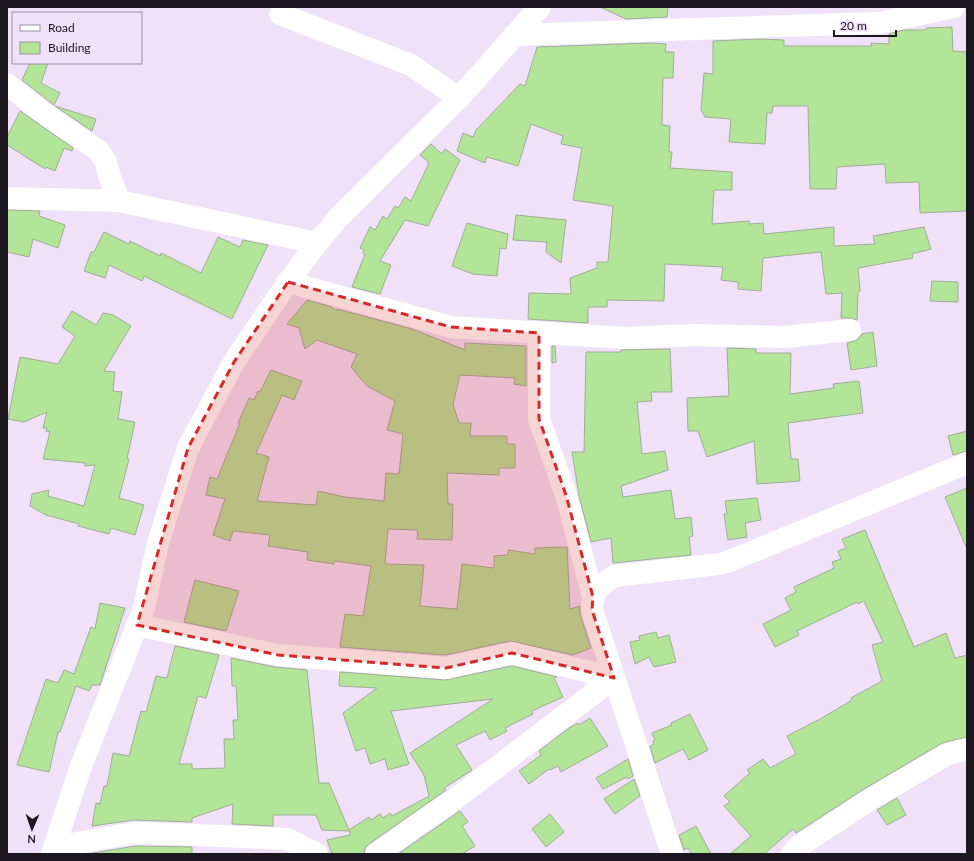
<svg xmlns="http://www.w3.org/2000/svg" width="974" height="861" viewBox="0 0 974 861" font-family="Lato,sans-serif">
	<style>
		.building { fill: #b2e598; stroke: #9fad98 }
		.lines { fill: none; stroke-linecap: round; stroke-linejoin: round }
		.minor { stroke: #fff; stroke-width: 22 }
		.marked { fill: #d62828; fill-opacity: 0.2; stroke: #d62828; stroke-width: 3; stroke-dasharray: 8 5; stroke-linejoin: round }
	</style>
	<rect width="100%" height="100%" fill="#f0e1f8"/>
	<g class="building">
		<polygon points="600,7 668,7 667,17 626,19"/>
		<polygon points="952,27 953,51 967,52 967,211 920,213 919,182 886,183 885,164 837,167 836,189 810,189 808,106 773,106 772,113 767,113 765,144 729,142 731,119 705,117 701,110 704,73 713,74 713,41 760,39 784,40 784,46 872,46 871,43 889,44 889,34 904,30 926,30 926,28"/>
		<polygon points="650,43 666,44 665,52 674,52 673,78 663,78 662,125 670,126 669,152 672,152 670,168 732,172 732,190 714,190 712,224 749,221 749,224 763,223 764,234 834,227 834,246 875,244 873,236 924,227 931,249 912,254 913,258 858,268 860,291 858,292 857,320 849,318 841,318 842,293 826,294 821,252 763,258 761,291 738,289 738,282 721,280 723,267 665,264 664,301 607,300 607,307 588,307 588,323 528,319 529,293 571,294 570,278 597,268 597,262 608,262 613,206 573,200 582,148 561,144 563,136 531,124 518,166 487,157 485,163 457,151 463,133 473,137 476,130 520,84 525,86 537,47"/>
		<polygon points="30,63 48,63 41,83 60,93 54,105 22,80"/>
		<polygon points="55,106 96,119 92,131"/>
		<polygon points="20,111 73,148 72,151 64,148 55,171 46,167 45,169 7,145 7,137"/>
		<polygon points="431,144 442,154 445,149 460,160 428,226 405,220 380,261 391,265 380,294 352,287 365,254 363,253 364,250 360,248 370,227 375,230 383,216 387,219 395,206 398,208 405,197 411,201 429,163 420,155"/>
		<polygon points="7,210 40,211 39,216 65,225 58,248 33,239 29,257 7,252"/>
		<polygon points="516,215 566,220 561,263 546,252 547,242 513,240"/>
		<polygon points="467,223 508,234 506,249 500,248 497,276 473,274 452,266"/>
		<polygon points="104,232 129,244 130,241 160,256 161,253 201,273 218,237 240,247 243,240 268,245 232,319 144,276 142,281 109,265 105,278 84,271 91,252 94,252"/>
		<polygon points="932,281 958,282 958,302 930,301"/>
		<polygon points="307,300 332,307 336,311 337,309 412,329 465,350 465,343 526,346 526,386 514,384 515,378 460,375 453,404 459,423 471,423 470,436 507,436 507,444 515,444 515,468 499,468 499,475 447,473 448,504 453,504 452,540 417,539 418,530 388,529 385,564 424,565 420,606 457,609 462,564 494,568 494,556 508,555 508,550 535,554 535,548 567,547 570,609 580,606 580,614 591,648 573,655 510,641 445,655 340,647 345,614 363,616 371,566 335,561 334,564 307,560 308,552 268,546 270,535 233,531 230,541 213,535 225,499 206,495 210,477 217,479 240,423 238,423 249,398 254,400 258,391 260,392 271,370 302,381 294,400 282,395 256,453 269,457 257,501 316,505 318,491 345,497 384,501 386,473 399,474 403,434 387,430 395,401 367,386 351,367 357,354 317,340 305,349 299,328 287,324"/>
		<polygon points="72,311 96,325 103,313 113,315 131,326 104,371 115,372 113,391 122,392 118,419 135,422 127,459 129,459 119,498 144,505 135,535 111,528 109,534 78,526 79,524 46,515 30,506 32,494 49,490 48,496 84,506 95,465 85,466 85,463 43,459 50,432 46,431 47,428 43,428 47,412 24,422 8,419 20,357 58,364 75,336 62,327"/>
		<polygon points="873,332 877,366 851,370 847,343 857,340 862,334"/>
		<polygon points="552,346 555,346 556,362 552,363"/>
		<polygon points="727,348 756,349 756,353 791,353 790,394 834,388 833,384 859,381 863,413 788,423 791,459 798,459 800,481 757,484 754,441 707,457 698,431 688,431 687,398 729,396"/>
		<polygon points="670,349 672,392 651,392 652,401 637,402 642,454 665,451 668,470 621,486 623,497 671,490 675,519 691,517 693,536 689,537 691,555 613,563 611,538 591,542 579,496 572,452 584,452 586,352 621,352 621,350"/>
		<polygon points="967,431 967,451 953,455 948,436"/>
		<polygon points="967,488 967,549 945,497"/>
		<polygon points="757,498 761,520 745,523 747,537 728,540 724,514 727,514 725,501"/>
		<polygon points="865,530 914,647 946,633 955,658 967,655 967,737 942,743 864,789 796,833 793,829 764,854 730,854 751,836 724,806 730,802 724,796 750,773 747,770 763,759 770,768 796,754 787,736 822,718 852,700 851,698 882,681 872,645 883,642 864,601 858,604 857,602 797,631 799,635 775,647 763,624 791,610 785,598 796,592 794,587 834,568 832,562 841,559 838,551 846,548 842,539"/>
		<polygon points="195,580 239,591 226,631 184,622"/>
		<polygon points="100,603 125,608 100,685 92,685 89,691 76,686 60,732 58,732 49,772 17,765 46,679 58,683 64,670 74,674 91,627 95,629"/>
		<polygon points="656,632 658,638 669,635 676,662 654,667 649,657 635,664 630,642 640,640 639,636"/>
		<polygon points="175,646 219,655 206,698 198,696 179,764 192,764 192,769 225,768 224,739 234,739 233,720 238,720 236,686 232,686 231,658 275,667 307,670 319,783 329,783 349,830 369,817 371,820 380,814 383,818 390,813 392,816 429,796 424,775 410,753 493,699 391,711 409,764 388,770 385,759 370,764 365,748 356,751 343,713 377,688 339,686 340,672 445,680 512,666 557,677 554,678 563,697 532,711 533,714 505,728 507,731 490,740 485,731 456,745 472,770 444,788 446,790 369,844 365,848 364,854 332,854 327,840 350,835 350,831 322,830 316,815 273,815 273,826 232,824 233,804 192,818 192,822 134,820 92,826 96,803 100,804 104,786 107,786 113,753 129,756 141,711 146,712 156,676 167,678"/>
		<polygon points="690,714 708,750 689,760 683,749 655,763 650,746 654,744 653,741 655,740 652,733 672,725 671,723"/>
		<polygon points="590,718 608,746 561,772 558,766 550,770 549,769 529,784 519,771 541,755 539,751 569,728 578,723 579,725"/>
		<polygon points="628,759 633,776 628,779 627,777 603,789 596,778"/>
		<polygon points="634,779 640,796 615,814 604,799"/>
		<polygon points="897,798 906,815 887,825 877,810"/>
		<polygon points="460,811 468,822 462,826 475,846 462,854 398,854"/>
		<polygon points="550,814 564,832 546,847 532,829"/>
		<polygon points="696,826 711,854 692,854 688,848 684,850 679,835"/>
		<polygon points="135,846 192,847 192,854 87,854"/>
	</g>
	<g class="lines">
		<g class="minor">
			<polyline points="280,14 411,65 459,98"/>
			<polyline points="514,35 879,23 954,7"/>
			<polyline points="7,84 42,112 99,151 106,162 108,172 119,201"/>
			<polyline points="7,198 119,201 317,243"/>
			<polyline points="288,282 451,327 624,338 695,335 785,337 850,330"/>
			<polyline points="539,333 539,419 566,495 593,597"/>
			<polyline points="137,625 278,655 446,668 512,653 614,678"/>
			<polyline points="54,847 134,833 174,834 287,839 317,854"/>
			<polyline points="52,854 81,766 144,608 158,543 188,448 234,362 288,282 317,243 339,217 459,98 540,7"/>
			<polyline points="376,854 455,799 614,678"/>
			<polyline points="672,854 592,610 592,604 596,589 614,576 719,564 730,561 967,463"/>
			<polyline points="792,854 798,847 871,799 948,754 967,749"/>
		</g>
	</g>
	<path class="marked" d="M 288,282 L 451,327 L 539,333 L 539,419 L 566,495 L 593,597 L 592,610 L 614,678 L 512,653 L 446,668 L 278,655 L 137,625 L 188,448 L 234,362 Z"/>
	<rect width="974" height="861" fill="none" stroke="#1c171f" stroke-width="16"/>
	<rect x="12" y="12" width="130" height="52" fill="#f0e1f8" stroke="#9b90a1"/>
	<rect x="20" y="25" width="20" height="6" fill="#ffffff" stroke="#9b90a1"/>
	<text x="48" y="32" font-size="12" fill="#1c171f">Road</text>
	<rect x="20" y="42" width="20" height="12" fill="#b2e598" stroke="#9b90a1"/>
	<text x="48" y="52" font-size="12" fill="#1c171f">Building</text>
	<g transform="translate(32 829) rotate(182)" stroke="#f0e1f8" stroke-width="3" paint-order="stroke">
	<path d="M0-3L7 15L0 10L-7 15Z" fill="#1c171f"/>
	<text y="-6" font-size="11" font-weight="bold" text-anchor="middle" fill="#1c171f">N</text>
	</g>
	<path d="M834 30v6h62v-6" fill="none" stroke="#1c171f" stroke-width="2"/>
	<text x="840" y="30" font-size="12" fill="#1c171f" stroke="#f0e1f8" stroke-width="3" paint-order="stroke">20 m</text>
</svg>
